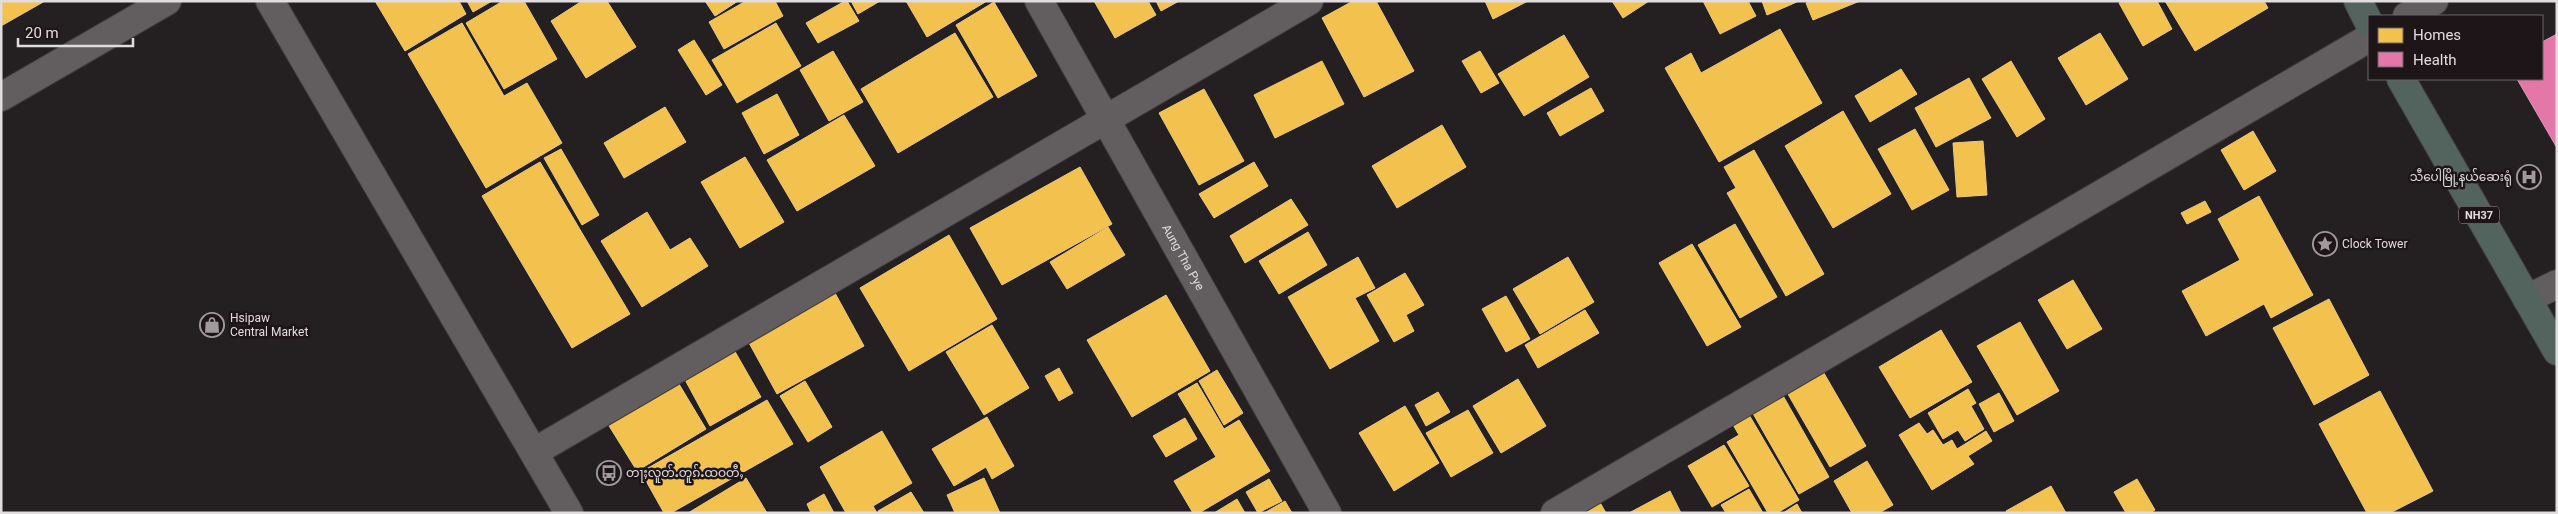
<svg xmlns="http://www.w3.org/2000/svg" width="2558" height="514" viewBox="0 0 2558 514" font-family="Roboto,'Noto Sans Myanmar',sans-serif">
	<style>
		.homes { fill: #f2c14e; stroke: #edc979 }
		.health { fill: #e377a8; stroke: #e295b8 }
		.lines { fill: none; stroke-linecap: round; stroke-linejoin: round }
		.minor-casing { stroke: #3f3c3d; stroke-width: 30 }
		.highway-casing { stroke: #3f3c3d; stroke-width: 30 }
		.minor { stroke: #625e60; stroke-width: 28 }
		.highway { stroke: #53635e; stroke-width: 28 }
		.labels { text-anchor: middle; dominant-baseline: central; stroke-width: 5; stroke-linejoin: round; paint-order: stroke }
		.shield { fill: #1d1518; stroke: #a6a0a3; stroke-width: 1 }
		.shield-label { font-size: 11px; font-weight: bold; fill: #e1dcde }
		.poi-label { font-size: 12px; fill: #e1dcde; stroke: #1d1518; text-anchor: start }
		.street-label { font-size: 12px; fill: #e1dcde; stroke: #1d1518 }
	</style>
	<rect width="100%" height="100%" fill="#242022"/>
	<g class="homes">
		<polygon points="1,1 45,1 1,26"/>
		<polygon points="375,1 459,1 466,14 405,51"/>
		<polygon points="467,1 492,1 473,12"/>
		<polygon points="503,1 524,1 557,59 504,89 466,23"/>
		<polygon points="582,1 607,1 636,47 586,78 551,21"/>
		<polygon points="705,1 738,1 715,16"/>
		<polygon points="746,1 775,1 783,16 724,49 709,22"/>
		<polygon points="845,1 847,1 859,21 818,43 806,23"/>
		<polygon points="851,1 880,1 858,14"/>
		<polygon points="906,1 987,1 927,37"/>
		<polygon points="1094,1 1148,1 1156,15 1115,38"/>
		<polygon points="1156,1 1179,1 1161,11"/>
		<polygon points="1353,1 1376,1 1414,71 1364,97 1322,18"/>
		<polygon points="1485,1 1528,1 1493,19"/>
		<polygon points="1612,1 1649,1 1623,18"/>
		<polygon points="1703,1 1748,1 1756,16 1720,34"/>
		<polygon points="1762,1 1799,1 1767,15"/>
		<polygon points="1811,1 1860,1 1813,20 1806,3"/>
		<polygon points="2123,1 2157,1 2172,29 2143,46 2119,3"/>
		<polygon points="2165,1 2264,1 2268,8 2195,51"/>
		<polygon points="994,2 1037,76 998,98 956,25"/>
		<polygon points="462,23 504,96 527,83 562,143 486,188 408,54"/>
		<polygon points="776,23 801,66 737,103 712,60"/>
		<polygon points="1780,29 1822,103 1719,162 1665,68 1691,53 1701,73"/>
		<polygon points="955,33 993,97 898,153 861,89"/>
		<polygon points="2100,33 2128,79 2086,105 2058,58"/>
		<polygon points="1564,35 1589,77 1524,116 1498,74"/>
		<polygon points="694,40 722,85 706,95 678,50"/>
		<polygon points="833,51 863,102 829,121 800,70"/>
		<polygon points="1480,51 1499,83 1481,93 1462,61"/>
		<polygon points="1322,61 1344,104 1275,138 1254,95"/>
		<polygon points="2011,61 2045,119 2017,137 1982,79"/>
		<polygon points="1901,69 1917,94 1870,122 1855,96"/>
		<polygon points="1969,78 1991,118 1936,147 1915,108"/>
		<polygon points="1591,88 1604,111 1560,136 1547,113"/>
		<polygon points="1204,89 1244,161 1199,185 1159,113"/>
		<polygon points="777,94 799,135 764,154 742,113"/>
		<polygon points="665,107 686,142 624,178 604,143"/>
		<polygon points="1843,111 1891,194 1833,228 1785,146"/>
		<polygon points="844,115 875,166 797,211 767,160"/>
		<polygon points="1442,125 1466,167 1397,208 1372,166"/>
		<polygon points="1915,129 1949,190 1912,210 1878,149"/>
		<polygon points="2253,131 2276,171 2244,190 2221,150"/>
		<polygon points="1983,141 1987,195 1957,197 1953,143"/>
		<polygon points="561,149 599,215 582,225 544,158"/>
		<polygon points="1754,150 1824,274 1786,296 1727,193 1736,188 1724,167"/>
		<polygon points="745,157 784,222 740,248 701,182"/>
		<polygon points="540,162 630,314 572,348 482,196"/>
		<polygon points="1254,162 1268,186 1214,218 1199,194"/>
		<polygon points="1080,167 1112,224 1002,285 970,228"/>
		<polygon points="2259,196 2313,295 2271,318 2264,304 2206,336 2182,291 2240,260 2218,219"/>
		<polygon points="1291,199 1308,225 1245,263 1230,236"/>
		<polygon points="2205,201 2211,212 2187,224 2181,213"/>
		<polygon points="647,212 670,250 690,238 708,266 642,307 601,241"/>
		<polygon points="1735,224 1777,297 1740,318 1698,245"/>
		<polygon points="1108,227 1125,255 1067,289 1050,262"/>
		<polygon points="1308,232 1327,265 1279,294 1259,261"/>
		<polygon points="949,235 997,319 909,371 860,288"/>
		<polygon points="1692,244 1741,327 1707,346 1659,263"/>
		<polygon points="1358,257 1375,288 1355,298 1379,341 1330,369 1288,297"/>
		<polygon points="1568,257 1594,302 1540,334 1513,289"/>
		<polygon points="1405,273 1424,305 1406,315 1414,331 1394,342 1367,295"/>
		<polygon points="2073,280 2102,329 2067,349 2038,300"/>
		<polygon points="835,293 864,346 777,394 748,341"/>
		<polygon points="1166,295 1210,371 1132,417 1087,340"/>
		<polygon points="1506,296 1530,339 1506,352 1482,309"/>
		<polygon points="2329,299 2369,375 2314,405 2273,328"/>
		<polygon points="1585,310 1599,333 1538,368 1525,345"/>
		<polygon points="2020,322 2059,391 2017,415 1977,346"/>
		<polygon points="992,325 1029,388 984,415 946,352"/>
		<polygon points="1941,330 1972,382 1910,418 1879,367"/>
		<polygon points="733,348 761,397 710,426 683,376"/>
		<polygon points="1059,368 1073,393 1059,401 1045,376"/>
		<polygon points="1821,368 1866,446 1830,467 1785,389"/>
		<polygon points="1217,370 1243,413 1224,425 1199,381"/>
		<polygon points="676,379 706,429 637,471 606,421"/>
		<polygon points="1518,379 1546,426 1501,453 1473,406"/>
		<polygon points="805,381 832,427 808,442 780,396"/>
		<polygon points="1197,383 1224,429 1239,420 1270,471 1199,513 1193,513 1174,481 1216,457 1178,394"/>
		<polygon points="1777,385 1829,477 1799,494 1747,403"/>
		<polygon points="1968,389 1976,403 1971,406 1984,429 1965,441 1958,430 1943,439 1928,413"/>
		<polygon points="2380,391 2433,491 2390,513 2367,513 2319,424"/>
		<polygon points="1438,392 1450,412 1426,426 1415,405"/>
		<polygon points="1999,393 2014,421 1994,432 1979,404"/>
		<polygon points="767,400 793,444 671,513 664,513 641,472"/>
		<polygon points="1405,406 1439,463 1394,491 1359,433"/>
		<polygon points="1468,410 1493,453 1451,477 1426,433"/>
		<polygon points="1748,413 1799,500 1777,513 1768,513 1727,442 1739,435 1732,423"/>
		<polygon points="987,417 1014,466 992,479 986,467 954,486 932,449"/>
		<polygon points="1185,418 1197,439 1166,457 1153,436"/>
		<polygon points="1919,423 1927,434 1933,430 1943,445 1952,440 1957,449 1986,431 1992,441 1968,456 1974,464 1932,490 1899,435"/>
		<polygon points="882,431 912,483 873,506 877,513 846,513 820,467"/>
		<polygon points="1724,445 1749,486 1712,507 1688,466"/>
		<polygon points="1867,461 1893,505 1879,513 1852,513 1834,481"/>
		<polygon points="746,478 767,513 688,513"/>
		<polygon points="984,478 1000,513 955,513 947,495"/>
		<polygon points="1269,479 1282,501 1258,513 1246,492"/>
		<polygon points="2137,479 2155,510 2150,513 2126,513 2114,492"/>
		<polygon points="2051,486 2066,513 2007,513 2006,511"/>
		<polygon points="1749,489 1763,513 1726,513 1721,505"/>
		<polygon points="1670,491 1681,513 1629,513"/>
		<polygon points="911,492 924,513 879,513 878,511"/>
		<polygon points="1594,492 1606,513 1563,513"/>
		<polygon points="824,494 834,513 811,513 807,504"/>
		<polygon points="1237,499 1245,513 1214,513"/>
		<polygon points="1285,501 1292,513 1264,513"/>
		<polygon points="1797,504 1802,513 1783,513"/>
	</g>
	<polygon class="health" points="2557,34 2557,148 2517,79 2542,79 2542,42"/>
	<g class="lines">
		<defs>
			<g id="minor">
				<polyline points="270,1 569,513"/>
				<path id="s1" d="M 1039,1 L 1327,513"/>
				<polyline points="2407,16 2434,1"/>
				<polyline points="1,97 167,1"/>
				<polyline points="2527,299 2557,284"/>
				<polyline points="534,452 1309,1"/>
				<polyline points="1555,513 2369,38"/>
			</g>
			<g id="highway">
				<polyline points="2358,1 2369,23"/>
				<polyline points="2401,79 2557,351"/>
			</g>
		</defs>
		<use href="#minor" class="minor-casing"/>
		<use href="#highway" class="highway-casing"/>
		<use href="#minor" class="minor"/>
		<use href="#highway" class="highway"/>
	</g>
	<defs>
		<symbol id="hospital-ring" viewBox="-11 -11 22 22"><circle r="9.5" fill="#1d1518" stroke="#9f9a9c" stroke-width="1.5"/><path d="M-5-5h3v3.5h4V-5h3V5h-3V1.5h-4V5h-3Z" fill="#9f9a9c"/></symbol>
		<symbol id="sight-ring" viewBox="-11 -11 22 22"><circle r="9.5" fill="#1d1518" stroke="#9f9a9c" stroke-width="1.5"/><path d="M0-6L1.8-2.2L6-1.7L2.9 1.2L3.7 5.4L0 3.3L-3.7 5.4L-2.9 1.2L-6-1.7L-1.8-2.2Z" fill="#9f9a9c"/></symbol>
		<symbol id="shop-ring" viewBox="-11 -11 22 22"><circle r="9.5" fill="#1d1518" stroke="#9f9a9c" stroke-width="1.5"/><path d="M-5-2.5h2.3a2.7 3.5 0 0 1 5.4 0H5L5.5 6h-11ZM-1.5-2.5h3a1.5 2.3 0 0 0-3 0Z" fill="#9f9a9c"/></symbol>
		<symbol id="bus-ring" viewBox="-11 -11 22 22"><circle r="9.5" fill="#1d1518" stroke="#9f9a9c" stroke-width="1.5"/><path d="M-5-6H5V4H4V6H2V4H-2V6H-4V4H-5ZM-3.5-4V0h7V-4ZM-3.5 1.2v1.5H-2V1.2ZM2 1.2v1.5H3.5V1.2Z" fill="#9f9a9c"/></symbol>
	</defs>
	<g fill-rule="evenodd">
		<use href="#hospital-ring" x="2515" y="163" width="28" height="28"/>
		<use href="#sight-ring" x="2311" y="230" width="28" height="28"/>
		<use href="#shop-ring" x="198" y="311" width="28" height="28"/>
		<use href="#bus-ring" x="595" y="459" width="28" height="28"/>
	</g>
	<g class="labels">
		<rect class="shield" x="2459" y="206.5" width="40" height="17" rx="4"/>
		<g class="shield-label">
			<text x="2479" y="215">NH37</text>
		</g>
		<g class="poi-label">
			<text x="2512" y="177" text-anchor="end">သီပေါမြို့နယ်ဆေးရုံ</text>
			<text x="2342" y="244">Clock Tower</text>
			<text x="230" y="318">Hsipaw<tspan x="230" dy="14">Central Market</tspan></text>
			<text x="626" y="473">တႃႈလူတ်ႉတူၵ်ႉထဝတီႇ</text>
		</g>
		<g class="street-label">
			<text stroke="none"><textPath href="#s1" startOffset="294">Aung Tha Pye</textPath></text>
		</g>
	</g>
	<rect width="2558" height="514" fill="none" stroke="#e1dcde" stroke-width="5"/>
	<rect x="2368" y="15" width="175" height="65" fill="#1d1518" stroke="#6b6567"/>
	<rect x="2378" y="28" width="25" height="15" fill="#f2c14e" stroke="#6b6567"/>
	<text x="2413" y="40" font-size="15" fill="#e1dcde">Homes</text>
	<rect x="2378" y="52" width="25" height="15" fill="#e377a8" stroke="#6b6567"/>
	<text x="2413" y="65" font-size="15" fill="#e1dcde">Health</text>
	<path d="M18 38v8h115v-8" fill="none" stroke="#e1dcde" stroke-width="2.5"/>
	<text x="25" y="38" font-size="15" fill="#e1dcde" stroke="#1d1518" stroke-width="4" paint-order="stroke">20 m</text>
</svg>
